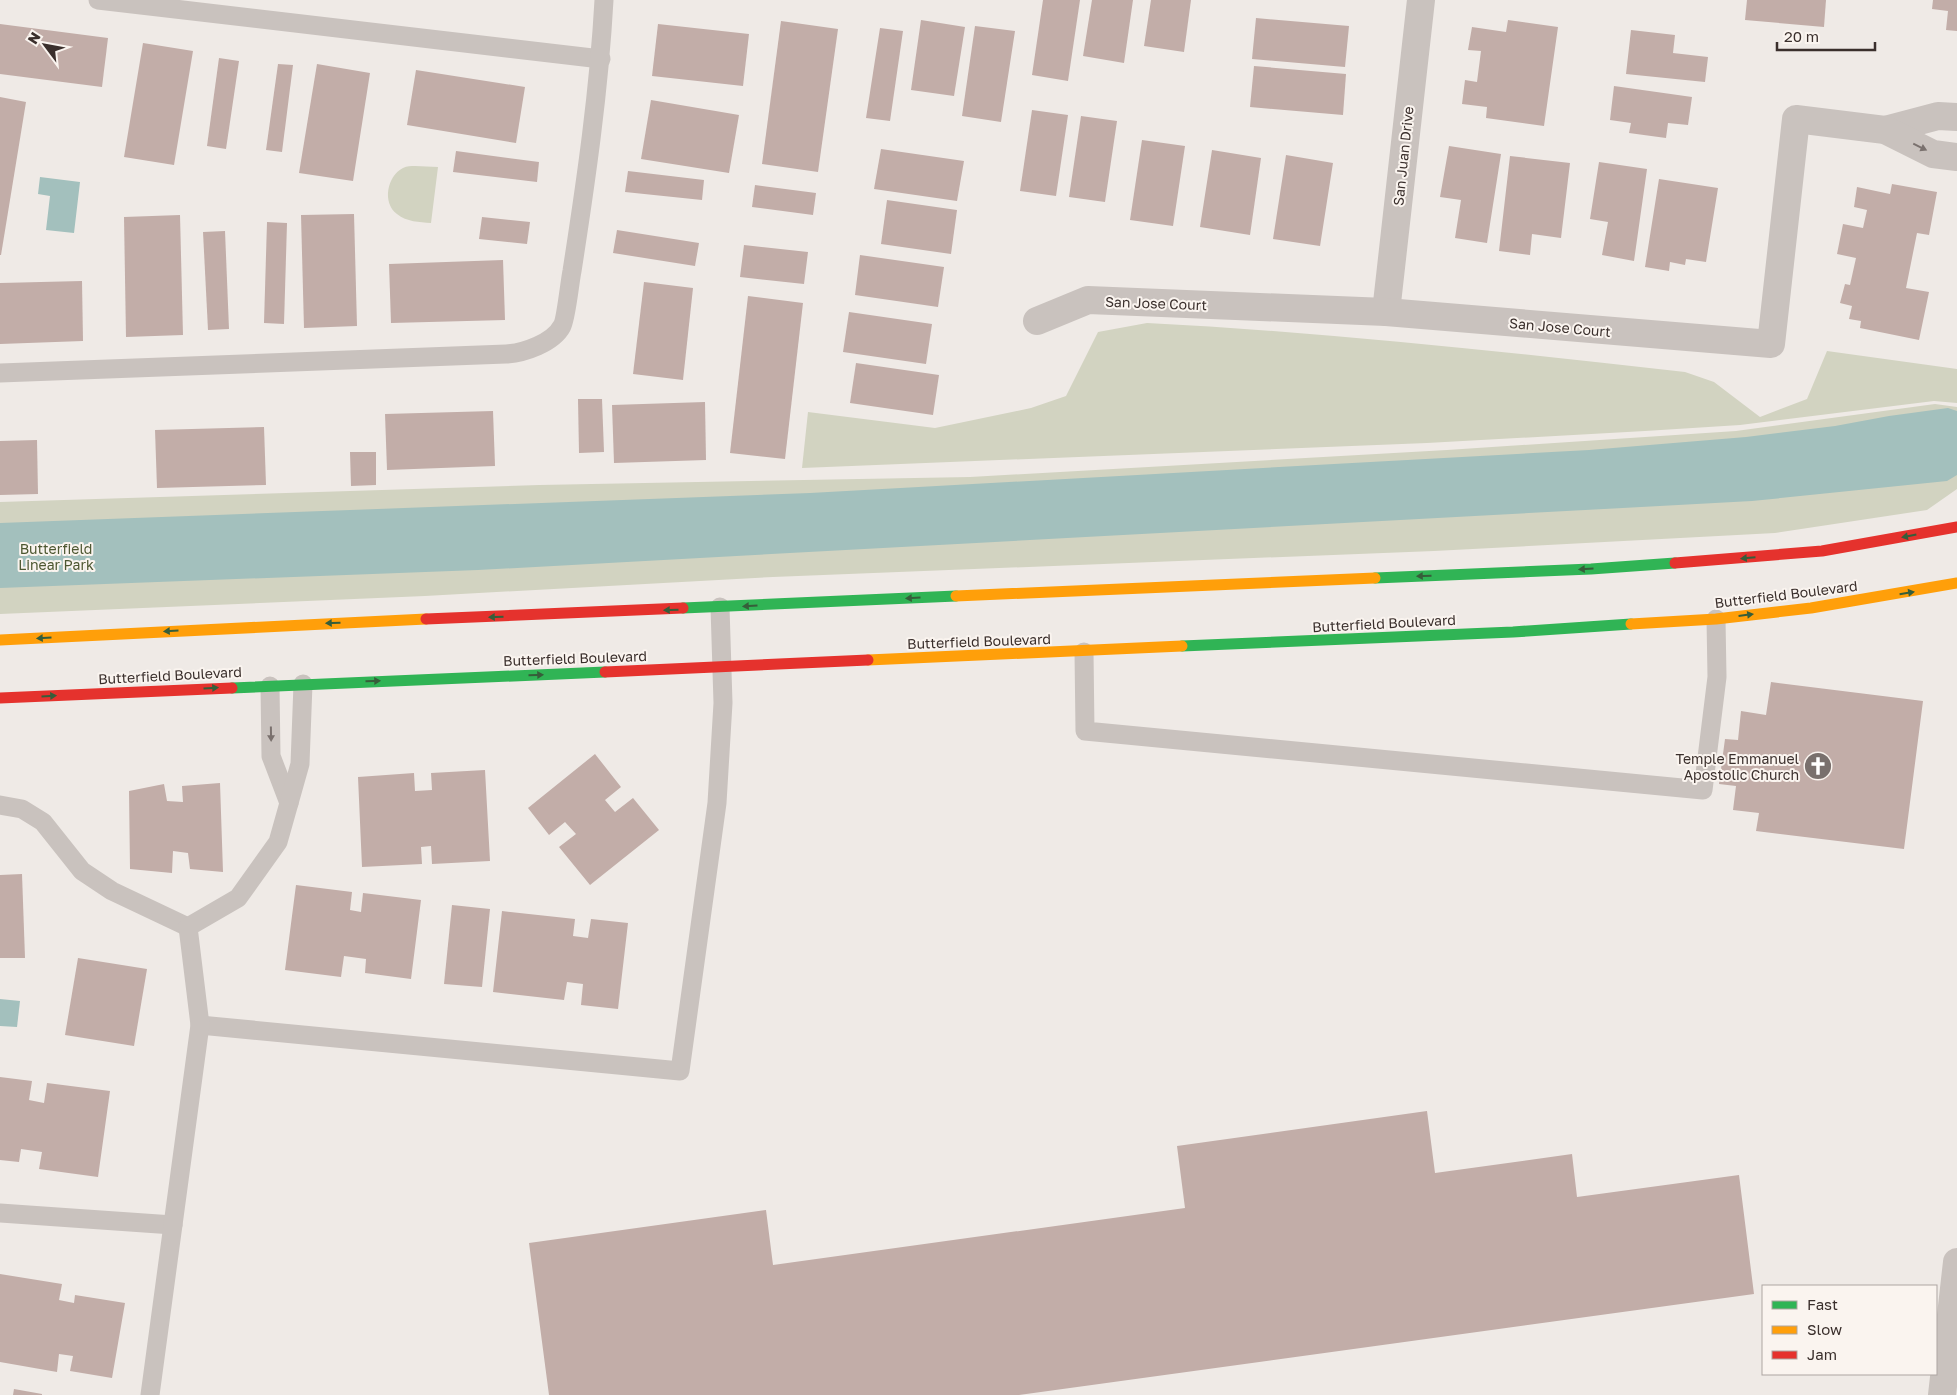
<svg xmlns="http://www.w3.org/2000/svg" width="1957" height="1395" viewBox="0 0 1957 1395" font-family="'Golos Text',sans-serif">
	<style>
		.green { fill: #d2d3c1 }
		.water { fill: #a3c0bd }
		.building { fill: #c2ada8 }
		.lines { fill: none; stroke-linecap: round; stroke-linejoin: round }
		.lane { stroke: #c9c2be; stroke-width: 19 }
		.street { stroke: #c9c2be; stroke-width: 28 }
		.fast { stroke: #30b455; stroke-width: 11 }
		.slow { stroke: #ff9f0a; stroke-width: 11 }
		.jam { stroke: #e5322d; stroke-width: 11 }
		.oneway { fill: #7a716e }
		.oneway2 { fill: #365e3a }
		.labels { text-anchor: middle; dominant-baseline: central; stroke-width: 4; stroke-linejoin: round; paint-order: stroke }
		.street-label { font-size: 14px; fill: #3a2f2c; stroke: #faf4ef }
		.park-label { font-size: 14px; fill: #4d5731; stroke: #faf4ef }
		.poi-label { font-size: 14px; fill: #3a2f2c; stroke: #faf4ef; text-anchor: end }
	</style>
	<rect width="100%" height="100%" fill="#efeae6"/>
	<g class="green">
		<path d="M 415,166 L 438,167 L 431,223 C 419,222 407,222 397,214 C 382,203 387,176 403,168 C 407,166 411,166 415,166 Z"/>
		<path d="M 1147,323 C 1327,332 1506,352 1685,372 L 1714,382 L 1760,417 L 1807,399 L 1827,351 L 1957,369 L 1957,403 L 1934,401 L 1740,425 L 1645,431 L 1427,443 L 802,468 L 808,412 L 935,428 L 1031,408 L 1066,396 L 1098,332 Z"/>
		<polygon points="1935,404 1957,407 1957,489 1927,510 1775,533 1434,551 773,577 425,596 0,614 0,502 539,485 970,477 1447,450 1736,431"/>
	</g>
	<g class="water">
		<polygon points="40,177 80,182 74,233 46,230 50,196 38,194"/>
		<polygon points="1948,408 1957,411 1957,475 1947,481 1752,501 478,570 0,588 0,523 810,493 1589,450 1746,437 1835,426 1889,416"/>
		<polygon points="0,999 20,1001 17,1027 0,1026"/>
	</g>
	<g class="building">
		<polygon points="1043,0 1080,0 1068,81 1032,75"/>
		<polygon points="1092,0 1133,0 1124,63 1083,56"/>
		<polygon points="1151,0 1191,0 1184,52 1144,46"/>
		<polygon points="1747,0 1826,0 1824,27 1745,20"/>
		<polygon points="1933,0 1957,0 1957,31 1946,30 1948,11 1932,9"/>
		<polygon points="1256,18 1349,26 1345,67 1252,59"/>
		<polygon points="921,20 965,27 954,96 911,90"/>
		<polygon points="1508,20 1558,27 1544,126 1486,118 1487,107 1462,104 1465,80 1477,82 1481,51 1468,50 1472,27 1506,32"/>
		<polygon points="781,21 838,29 818,172 762,164"/>
		<polygon points="0,24 108,38 102,87 0,74"/>
		<polygon points="658,24 749,34 743,86 652,76"/>
		<polygon points="975,26 1015,31 1001,122 962,116"/>
		<polygon points="880,28 903,31 890,121 866,118"/>
		<polygon points="1631,30 1675,35 1673,53 1708,57 1705,82 1626,74"/>
		<polygon points="143,43 193,51 174,165 124,157"/>
		<polygon points="219,58 239,61 226,149 207,146"/>
		<polygon points="278,64 293,65 282,152 266,150"/>
		<polygon points="317,64 370,73 353,181 299,173"/>
		<polygon points="1254,66 1346,74 1343,115 1250,107"/>
		<polygon points="416,70 525,87 516,143 407,125"/>
		<polygon points="1614,86 1692,97 1688,125 1668,123 1666,138 1629,133 1631,123 1610,120"/>
		<polygon points="0,97 26,102 1,255 0,255"/>
		<polygon points="651,100 739,115 729,173 641,159"/>
		<polygon points="1032,110 1068,115 1056,196 1020,191"/>
		<polygon points="1081,116 1117,121 1105,202 1069,197"/>
		<polygon points="1142,140 1185,146 1173,226 1130,220"/>
		<polygon points="1449,146 1501,154 1487,243 1455,238 1461,200 1440,197"/>
		<polygon points="881,149 964,161 957,201 874,189"/>
		<polygon points="1212,150 1261,158 1250,235 1200,227"/>
		<polygon points="456,151 539,162 537,182 453,172"/>
		<polygon points="1286,155 1333,163 1320,246 1273,239"/>
		<polygon points="1510,156 1570,163 1561,238 1532,234 1530,255 1499,251"/>
		<polygon points="1599,162 1647,169 1634,261 1602,255 1608,222 1590,219"/>
		<polygon points="628,171 704,180 702,200 625,192"/>
		<polygon points="1659,179 1718,188 1706,262 1686,259 1685,265 1670,262 1669,271 1645,267"/>
		<polygon points="1892,184 1937,192 1929,235 1917,233 1906,288 1929,292 1919,340 1860,328 1861,321 1849,319 1852,306 1840,303 1845,284 1850,285 1856,258 1837,254 1843,224 1863,228 1867,210 1854,207 1857,187 1890,194"/>
		<polygon points="755,185 816,193 813,215 752,207"/>
		<polygon points="887,200 957,210 951,254 881,244"/>
		<polygon points="354,214 357,326 304,328 301,215"/>
		<polygon points="180,215 183,335 126,337 124,217"/>
		<polygon points="482,217 530,222 527,244 479,239"/>
		<polygon points="267,222 287,223 284,324 264,323"/>
		<polygon points="617,230 699,243 695,266 613,253"/>
		<polygon points="225,231 229,329 208,330 203,232"/>
		<polygon points="744,245 808,252 804,284 740,277"/>
		<polygon points="860,255 944,267 938,307 855,295"/>
		<polygon points="503,260 505,320 391,323 389,264"/>
		<polygon points="82,281 83,341 0,344 0,283"/>
		<polygon points="644,282 693,288 683,380 633,374"/>
		<polygon points="748,296 803,303 785,459 730,453"/>
		<polygon points="849,312 932,324 926,364 843,352"/>
		<polygon points="856,363 939,375 933,415 850,403"/>
		<polygon points="578,399 602,399 604,452 579,453"/>
		<polygon points="705,402 706,460 614,463 612,405"/>
		<polygon points="493,411 495,466 387,470 385,414"/>
		<polygon points="264,427 266,485 157,488 155,430"/>
		<polygon points="37,440 38,494 0,495 0,441"/>
		<polygon points="350,452 376,452 376,485 351,486"/>
		<polygon points="1771,682 1923,701 1904,849 1756,831 1759,813 1733,810 1736,786 1719,784 1725,739 1738,740 1741,711 1766,715"/>
		<polygon points="595,754 621,787 605,800 615,812 633,798 659,830 590,885 559,847 576,834 565,822 549,835 528,808"/>
		<polygon points="485,770 490,861 432,864 431,846 421,847 422,864 362,867 358,777 414,773 415,791 432,790 431,773"/>
		<polygon points="220,783 223,872 190,869 188,853 173,851 172,873 130,869 129,791 164,784 167,801 183,802 182,786"/>
		<polygon points="22,874 25,958 0,958 0,875"/>
		<polygon points="296,885 352,892 350,910 361,912 363,893 421,900 411,979 365,973 366,959 344,956 341,977 285,970"/>
		<polygon points="452,905 490,909 482,987 444,984"/>
		<polygon points="502,911 575,919 573,936 588,938 591,919 628,923 618,1009 581,1005 583,984 567,982 564,1000 493,992"/>
		<polygon points="78,958 147,969 134,1046 65,1035"/>
		<polygon points="0,1077 32,1081 29,1100 44,1103 47,1083 110,1091 98,1177 39,1169 42,1152 21,1149 19,1162 0,1160"/>
		<polygon points="1427,1111 1435,1173 1572,1154 1577,1197 1739,1175 1754,1294 1019,1395 549,1395 529,1243 766,1210 773,1265 1185,1208 1177,1146"/>
		<polygon points="0,1274 62,1284 59,1300 74,1303 75,1295 125,1303 112,1378 70,1371 73,1356 59,1354 57,1372 0,1362"/>
		<polygon points="14,1389 42,1394 42,1395 13,1395"/>
	</g>
	<g class="lines">
		<g class="lane">
			<polyline points="98,0 601,59"/>
			<path d="M 0,373 L 506,354 C 524,353 553,343 562,326 C 566,320 570,280 572,271 C 586,181 599,91 604,0"/>
			<polyline points="1084,652 1085,731 1703,790 1717,677 1716,619"/>
			<polyline points="270,686 271,756 289,803"/>
			<polyline points="0,805 22,809 43,822 82,871 112,891 188,927"/>
			<polyline points="200,1025 680,1071 717,803 723,703 720,607"/>
			<polyline points="0,1213 173,1225"/>
			<polyline points="150,1395 200,1025 188,927 238,898 278,842 300,764 303,684"/>
		</g>
		<g class="street">
			<polyline points="1885,130 1938,116 1957,117"/>
			<polyline points="1386,312 1421,0"/>
			<polyline points="1037,321 1088,300 1386,312 1771,344 1796,119 1885,130 1933,154 1957,157"/>
			<polyline points="1942,1395 1957,1262"/>
		</g>
		<g class="fast">
			<polyline points="1375,578 1591,569 1675,563"/>
			<polyline points="683,608 956,596"/>
			<polyline points="1182,646 1513,632 1631,624"/>
			<polyline points="232,688 605,672"/>
		</g>
		<g class="slow">
			<polyline points="956,596 1375,578"/>
			<polyline points="1631,624 1716,619 1811,608 1957,583"/>
			<polyline points="0,640 426,619"/>
			<polyline points="868,660 1182,646"/>
		</g>
		<g class="jam">
			<polyline points="1675,563 1822,551 1957,527"/>
			<polyline points="426,619 683,608"/>
			<polyline points="605,672 868,660"/>
			<polyline points="0,698 232,688"/>
		</g>
	</g>
	<defs><path id="oneway-solid" d="M-6-.8H1V-3.2L6.5 0L1 3.2V.8H-6Z" transform="scale(1.25)"/></defs>
	<g class="oneway">
		<use href="#oneway-solid" transform="translate(1920 147) rotate(26)"/>
		<use href="#oneway-solid" transform="translate(271 734) rotate(89)"/>
	</g>
	<g class="oneway2">
		<use href="#oneway-solid" transform="translate(1909 536) rotate(169)"/>
		<use href="#oneway-solid" transform="translate(1748 558) rotate(175)"/>
		<use href="#oneway-solid" transform="translate(1586 569) rotate(177)"/>
		<use href="#oneway-solid" transform="translate(1424 576) rotate(178)"/>
		<use href="#oneway-solid" transform="translate(1907 593) rotate(-9)"/>
		<use href="#oneway-solid" transform="translate(913 598) rotate(177)"/>
		<use href="#oneway-solid" transform="translate(750 606) rotate(177)"/>
		<use href="#oneway-solid" transform="translate(671 610) rotate(178)"/>
		<use href="#oneway-solid" transform="translate(1746 615) rotate(-7)"/>
		<use href="#oneway-solid" transform="translate(496 617) rotate(178)"/>
		<use href="#oneway-solid" transform="translate(333 623) rotate(178)"/>
		<use href="#oneway-solid" transform="translate(171 631) rotate(177)"/>
		<use href="#oneway-solid" transform="translate(44 638) rotate(177)"/>
		<use href="#oneway-solid" transform="translate(536 675) rotate(-2)"/>
		<use href="#oneway-solid" transform="translate(373 681) rotate(-2)"/>
		<use href="#oneway-solid" transform="translate(211 688) rotate(-3)"/>
		<use href="#oneway-solid" transform="translate(49 696) rotate(-3)"/>
	</g>
	<defs>
		<symbol id="church-disc" viewBox="-11 -11 22 22"><circle r="9.5" fill="#79706d" stroke="#faf4ef"/><path d="M-1.2-6h2.4v3.5h3.3v2.4h-3.3V6h-2.4V-.1h-3.3v-2.4h3.3Z" fill="#fff"/></symbol>
	</defs>
	<g fill-rule="evenodd">
		<use href="#church-disc" x="1802" y="750" width="32" height="32"/>
	</g>
	<g class="labels">
		<g class="street-label">
			<text transform="translate(1403 156) rotate(-84)">San Juan Drive</text>
			<text transform="translate(1156 303) rotate(2)">San Jose Court</text>
			<text transform="translate(1560 327) rotate(5)">San Jose Court</text>
			<text transform="translate(1786 594) rotate(-7)">Butterfield Boulevard</text>
			<text transform="translate(1384 623) rotate(-3)">Butterfield Boulevard</text>
			<text transform="translate(979 641) rotate(-2)">Butterfield Boulevard</text>
			<text transform="translate(575 658) rotate(-2)">Butterfield Boulevard</text>
			<text transform="translate(170 675) rotate(-3)">Butterfield Boulevard</text>
		</g>
		<g class="park-label">
			<text x="56" y="548">Butterfield<tspan x="56" dy="16">Linear Park</tspan></text>
		</g>
		<g class="poi-label">
			<text x="1799" y="758">Temple Emmanuel<tspan x="1799" dy="16">Apostolic Church</tspan></text>
		</g>
	</g>
	<rect x="1762" y="1285" width="175" height="90" fill="#faf4ef" stroke="#ada5a1"/>
	<rect x="1772" y="1301" width="25" height="8" fill="#30b455" stroke="#ada5a1"/>
	<text x="1807" y="1310" font-size="15" fill="#3a2f2c">Fast</text>
	<rect x="1772" y="1326" width="25" height="8" fill="#ff9f0a" stroke="#ada5a1"/>
	<text x="1807" y="1335" font-size="15" fill="#3a2f2c">Slow</text>
	<rect x="1772" y="1351" width="25" height="8" fill="#e5322d" stroke="#ada5a1"/>
	<text x="1807" y="1360" font-size="15" fill="#3a2f2c">Jam</text>
	<g transform="translate(45 45) rotate(302)" stroke="#faf4ef" stroke-width="4" paint-order="stroke">
	<path d="M0-4L9 19L0 12L-9 19Z" fill="#3a2f2c"/>
	<text y="-8" font-size="14" font-weight="bold" text-anchor="middle" fill="#3a2f2c">N</text>
	</g>
	<path d="M1777 42v8h98v-8" fill="none" stroke="#3a2f2c" stroke-width="2.5"/>
	<text x="1784" y="42" font-size="15" fill="#3a2f2c" stroke="#faf4ef" stroke-width="4" paint-order="stroke">20 m</text>
</svg>
